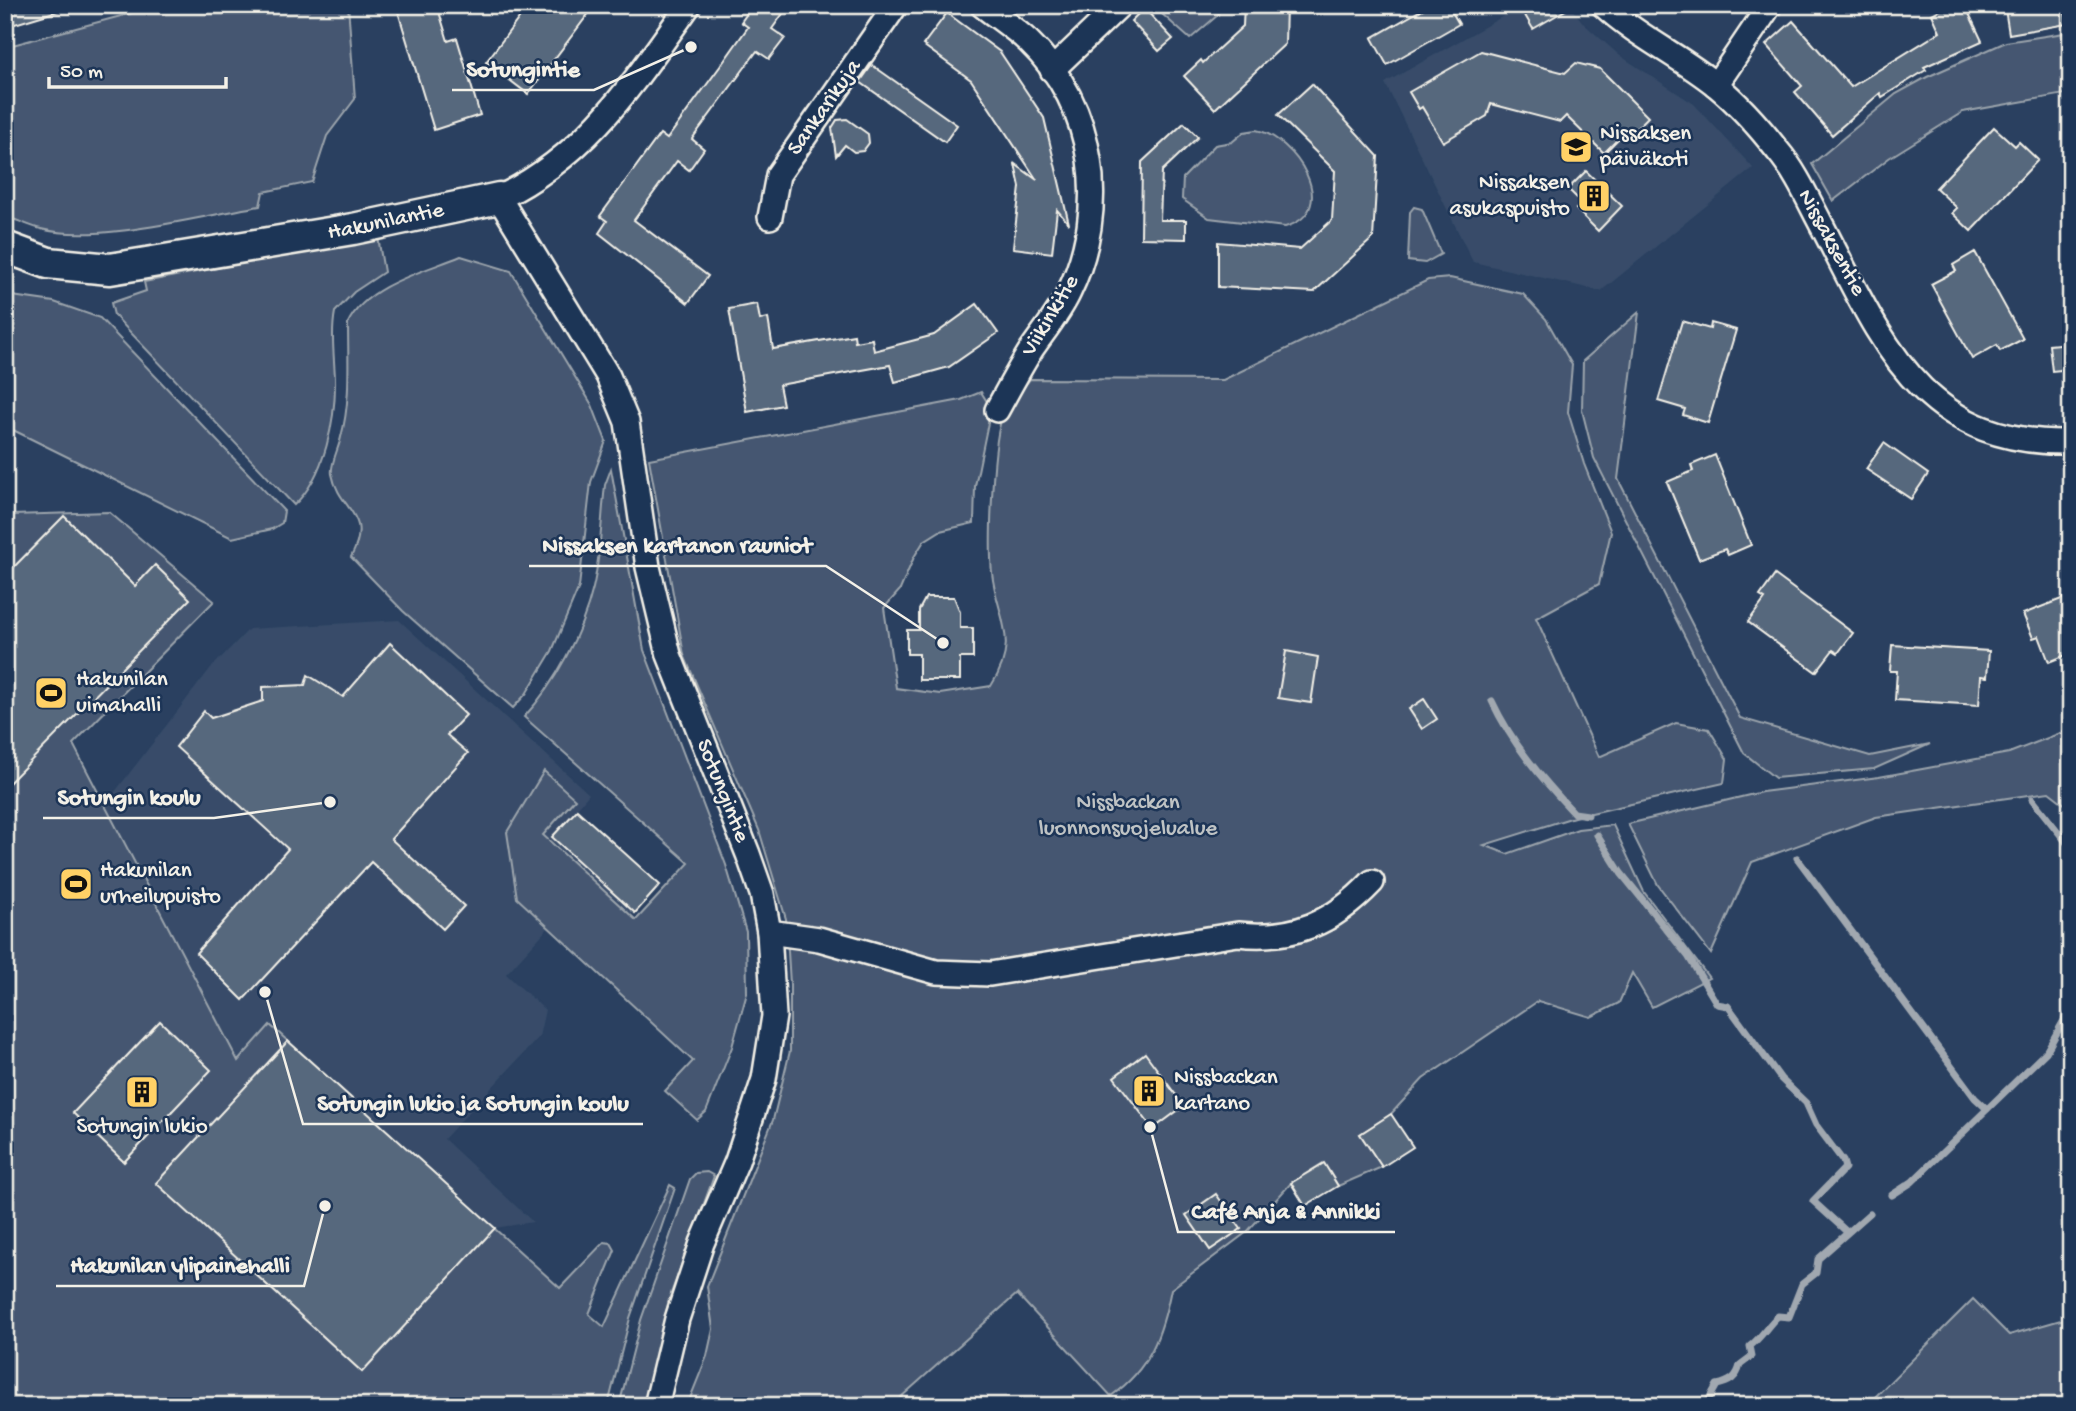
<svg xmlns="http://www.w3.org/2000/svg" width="2076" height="1411" viewBox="0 0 2076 1411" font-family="'Gochi Hand',sans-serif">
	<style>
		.built { fill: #374c69 }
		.green { fill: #445771; stroke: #9ca4ac; stroke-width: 2 }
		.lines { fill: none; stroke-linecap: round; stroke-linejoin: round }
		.stream { stroke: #a1a8b0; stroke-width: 7 }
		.building { fill: #56677d; stroke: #f4f1e8; stroke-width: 2 }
		.minor-casing { stroke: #f4f1e8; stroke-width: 28 }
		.major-casing { stroke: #f4f1e8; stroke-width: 35 }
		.minor { stroke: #1d3557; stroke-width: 23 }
		.major { stroke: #1d3557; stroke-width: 30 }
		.labels { text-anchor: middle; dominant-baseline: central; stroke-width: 5; stroke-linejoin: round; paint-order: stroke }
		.street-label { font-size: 23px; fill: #f4f1e8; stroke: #1d3557 }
		.poi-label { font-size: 23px; fill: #f4f1e8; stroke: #1d3557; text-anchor: start }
		.park-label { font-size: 23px; fill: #bfc3c4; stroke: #1d3557 }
		.leader { fill: none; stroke: #f4f1e8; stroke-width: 2.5 }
		.callout-dot { fill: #f4f1e8; stroke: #1d3557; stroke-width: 2.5 }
		.callout-label { font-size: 24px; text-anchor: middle; font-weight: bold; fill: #f4f1e8; stroke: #1d3557; stroke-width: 5; stroke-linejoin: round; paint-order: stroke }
	</style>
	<rect width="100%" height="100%" fill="#2a4060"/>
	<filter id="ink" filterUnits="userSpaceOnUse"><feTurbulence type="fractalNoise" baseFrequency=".0143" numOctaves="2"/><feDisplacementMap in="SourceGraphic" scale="14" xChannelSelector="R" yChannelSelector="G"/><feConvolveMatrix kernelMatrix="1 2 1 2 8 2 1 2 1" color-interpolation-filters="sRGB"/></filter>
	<g filter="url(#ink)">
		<g class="built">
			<polygon points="1523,5 1569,5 1584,24 1619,55 1694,104 1753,168 1601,291 1473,262 1385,83"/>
			<polygon points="399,620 589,794 552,838 635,913 549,927 506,974 545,1010 539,1037 444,1139 533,1222 495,1228 5,934 210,669 249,629"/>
		</g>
		<g class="green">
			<path d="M 162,5 L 348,5 L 355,99 L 327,136 L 312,182 L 263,192 L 260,206 C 201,216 97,244 41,229 C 29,226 17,220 5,216 L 5,47 Z"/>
			<polygon points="1171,5 1220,5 1218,15 1190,39 1162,14"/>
			<polygon points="2071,32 2071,93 1963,112 1889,158 1833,201 1812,164 1896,94 1927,77 2006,42"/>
			<path d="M 1256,130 C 1293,136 1344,210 1285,227 L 1209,218 L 1182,199 L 1183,178 L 1215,145 L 1232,142 L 1244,132 Z"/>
			<polygon points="1414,207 1422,209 1441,254 1425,263 1408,261 1410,212"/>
			<path d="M 378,237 L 384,272 L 354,292 L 335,312 C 331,333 334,356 335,378 C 336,418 325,477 294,505 L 114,315 L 111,303 L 146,291 L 144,282 Z"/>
			<path d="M 461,256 L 511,271 L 592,405 L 606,441 L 591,482 L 579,587 L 552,651 L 526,694 L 513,708 L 403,611 L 351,557 C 374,513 339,511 332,474 C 330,464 339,448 341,437 C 351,401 348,361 348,323 C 366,285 425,271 461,256 Z"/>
			<path d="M 1450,278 L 1523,294 L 1546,319 L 1572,365 L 1568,412 L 1584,464 L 1611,532 L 1599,584 L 1536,618 L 1599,757 L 1676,723 L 1709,729 L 1727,759 L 1724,783 L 1574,817 L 1484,845 L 1507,854 L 1578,829 L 1613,825 L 1644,892 L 1709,978 L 1652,1007 L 1632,973 L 1619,1003 L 1591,1017 L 1538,1001 L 1423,1079 L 1391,1114 L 1360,1134 L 1382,1167 L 1338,1186 L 1323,1163 L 1291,1183 L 1247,1232 L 1171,1289 C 1162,1334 1150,1369 1111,1396 L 1017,1294 L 891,1406 L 687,1406 L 707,1356 L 713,1329 L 707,1286 L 773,1120 L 790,1051 L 790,984 L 786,919 L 759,830 L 684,655 L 649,459 L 961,400 L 981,392 L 991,408 L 975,486 L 974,523 L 940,531 L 924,541 L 914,557 L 900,590 L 884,608 L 896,688 L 940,694 L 991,686 C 1021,640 997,618 992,573 C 989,545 992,435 1004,413 C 1010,401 1022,390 1030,379 L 1223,380 L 1428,280 Z"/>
			<polygon points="5,295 54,302 100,318 284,511 282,523 272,529 232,538 7,427"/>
			<polygon points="1639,312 1618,479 1740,718 1870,756 1930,744 1874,769 1775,778 1744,753 1594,458 1582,410 1583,361"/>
			<path d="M 611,469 L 644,650 L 726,865 L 746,932 L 747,993 L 732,1047 L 706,1112 L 697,1120 L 665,1091 L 693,1061 L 517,898 L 507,832 L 544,771 L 575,799 L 543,835 L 636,920 L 689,863 L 524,717 C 555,684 582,633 593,588 C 601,555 601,520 605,485 Z"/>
			<polygon points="5,511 12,515 109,512 214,601 73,744 238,1061 270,1025 560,1288 604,1242 611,1243 615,1250 589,1314 604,1327 670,1185 675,1188 630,1318 608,1405 5,1406"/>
			<polygon points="2071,729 2071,809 2049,792 1876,817 1752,862 1711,954 1658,885 1628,824 1762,792 1879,777 2009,753"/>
			<polygon points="707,1172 714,1176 669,1299 645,1401 634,1406 619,1406 641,1320 690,1179 696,1173"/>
			<polygon points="1973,1299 2009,1335 2071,1317 2071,1406 1866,1406"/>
		</g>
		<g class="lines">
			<g class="stream">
				<path d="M 1492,701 C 1512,744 1542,779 1574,813 L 1588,815"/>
				<polyline points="2032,799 2071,848"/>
				<polyline points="1597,835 1621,873 1688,956 1717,1004 1728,1006 1781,1079 1806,1103 1816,1125 1843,1161 1845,1168 1813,1201 1847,1232"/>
				<polyline points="1797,858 1975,1098 1987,1109"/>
				<polyline points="1892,1195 1912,1182 2046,1052 2071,1008"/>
				<path d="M 1705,1406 L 1717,1385 C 1730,1382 1737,1378 1740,1365 L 1752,1356 L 1750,1346 C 1762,1337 1767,1326 1778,1316 L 1789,1317 L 1802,1284 L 1816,1273 L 1818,1259 L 1870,1213"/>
			</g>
		</g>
		<g class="building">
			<polygon points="5,5 60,5 61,10 5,27"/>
			<polygon points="396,5 437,5 448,41 457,38 480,115 434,130"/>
			<polygon points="529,5 595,5 528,94 486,62"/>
			<polygon points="753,5 789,5 772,29 785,38 769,59 757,51 692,139 704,149 689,170 677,161 634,220 708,276 688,303 599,233 607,221 600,216 660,134 667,139 724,61 748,27 741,22"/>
			<polygon points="1244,5 1286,5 1285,44 1215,109 1184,76 1201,60 1203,63 1243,26"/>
			<polygon points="1430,5 1448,5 1459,24 1387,65 1372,38"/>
			<polygon points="1519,5 1574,5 1533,29"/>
			<polygon points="1938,5 1965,5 1982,41 1924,67 1926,70 1882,97 1880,93 1832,135 1795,92 1802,86 1766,45 1793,21 1851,87 1940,32 1932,14 1940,10"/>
			<polygon points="2030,5 2064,5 2067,24 2009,34 2005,9"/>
			<polygon points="1144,8 1173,39 1159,51 1131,21"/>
			<polygon points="947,13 1000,52 1044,118 1069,224 1057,210 1052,253 1013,248 1020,187 1015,164 1037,180 971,80 923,45"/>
			<polygon points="1481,51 1565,73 1576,63 1600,69 1648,117 1634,131 1630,127 1604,153 1566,116 1560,122 1491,104 1487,116 1443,142 1422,107 1419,109 1409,92"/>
			<polygon points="872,65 957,125 945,142 860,82"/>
			<polygon points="1312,84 1378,156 1373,238 1314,292 1218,287 1218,242 1300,249 1332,220 1335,171 1278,115"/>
			<polygon points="847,119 868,134 869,143 863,151 854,152 845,145 836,156 832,128 837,120"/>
			<polygon points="1184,123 1198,137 1162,171 1160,220 1186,220 1186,239 1141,238 1142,162"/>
			<polygon points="1994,127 2015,146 2019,142 2038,160 1971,231 1952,213 1957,208 1936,188"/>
			<polygon points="1586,171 1622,206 1598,231 1576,209 1582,203 1568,189"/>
			<polygon points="1975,252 2023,339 2000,351 1997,345 1972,359 1931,284 1956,271 1953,265"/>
			<polygon points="757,304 760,320 768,318 773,349 854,335 855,342 872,339 874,351 934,335 977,304 998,333 949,367 895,382 890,365 779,385 783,405 747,412 729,309"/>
			<polygon points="1682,321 1710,329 1711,323 1736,330 1708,423 1683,415 1685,409 1658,401"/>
			<polygon points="2071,343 2071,369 2052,371 2049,345"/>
			<polygon points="1884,443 1928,474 1911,499 1866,469"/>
			<polygon points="1715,455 1751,545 1728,555 1725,549 1699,559 1667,482 1693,471 1691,465"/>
			<polygon points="64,516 135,586 155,565 190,599 5,787 5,576"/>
			<polygon points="1775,575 1853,633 1838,653 1833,650 1816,672 1748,622 1765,599 1760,596"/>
			<polygon points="926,597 954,597 960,612 960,628 973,628 973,658 960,658 960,680 919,680 919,654 907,654 907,630 919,630 919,610"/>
			<polygon points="2064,598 2066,602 2071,600 2071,653 2049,662 2039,636 2033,638 2023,614"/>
			<polygon points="390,643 466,715 447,735 468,753 391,839 464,906 443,929 371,862 243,1000 196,953 288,849 176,747 204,711 211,718 263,701 263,687 305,685 308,675 343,697"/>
			<polygon points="1892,645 1989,651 1987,677 1981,676 1979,705 1895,700 1897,671 1890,671"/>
			<polygon points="1286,651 1318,657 1311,703 1278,698"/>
			<polygon points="1424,699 1437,719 1422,729 1409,709"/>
			<polygon points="577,810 660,885 635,913 552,837"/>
			<polygon points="160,1021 211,1070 124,1162 73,1113"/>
			<polygon points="288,1041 495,1228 362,1372 156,1183"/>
			<polygon points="1145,1053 1184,1106 1153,1129 1114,1077"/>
			<polygon points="1391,1114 1413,1147 1382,1167 1360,1134"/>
			<polygon points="1324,1163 1338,1186 1305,1206 1291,1183"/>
			<polygon points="1216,1194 1241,1229 1210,1250 1186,1215"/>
		</g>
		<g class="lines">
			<defs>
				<g id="minor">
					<path d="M 982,5 C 997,17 1014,28 1028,41 C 1096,105 1109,210 1069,292 C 1060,312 1044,331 1031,350 C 1019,369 1008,390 997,410"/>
					<path d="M 1603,5 C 1638,37 1680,56 1716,85 C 1739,104 1760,128 1778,151 C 1795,171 1807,197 1819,220 C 1880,336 1918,446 2071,442"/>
					<polyline points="1052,70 1120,5"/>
					<polyline points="1716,85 1770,5"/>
					<polyline points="770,217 778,175 896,5"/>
					<path d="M 769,932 L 819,939 L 936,972 L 990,974 L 1238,934 C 1294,940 1333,923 1372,882"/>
					<path d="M 656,1406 L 677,1319 L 702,1243 L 737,1161 L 764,1079 L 774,1016 L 769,932 L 762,894 L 748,854 L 669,655 L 648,567 L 627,422 L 608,376 L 499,198 C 588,155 633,83 689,5"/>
				</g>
				<g id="major">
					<path id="s1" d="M 5,247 L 48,263 L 110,269 L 353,229 L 499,198"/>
				</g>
			</defs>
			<use href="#minor" class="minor-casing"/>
			<use href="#major" class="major-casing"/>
			<use href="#minor" class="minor"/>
			<use href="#major" class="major"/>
		</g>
	</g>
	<defs>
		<symbol id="school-square" viewBox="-11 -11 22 22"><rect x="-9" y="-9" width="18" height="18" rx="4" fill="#ffd166" stroke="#1d3557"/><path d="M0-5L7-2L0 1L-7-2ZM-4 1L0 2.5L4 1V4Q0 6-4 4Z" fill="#111"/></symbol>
		<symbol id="building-square" viewBox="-11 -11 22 22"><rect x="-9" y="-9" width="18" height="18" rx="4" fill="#ffd166" stroke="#1d3557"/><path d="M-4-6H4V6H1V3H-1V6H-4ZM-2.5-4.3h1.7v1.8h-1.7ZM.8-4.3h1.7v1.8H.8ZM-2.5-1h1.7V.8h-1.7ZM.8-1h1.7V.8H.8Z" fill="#111"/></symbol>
		<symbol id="stadium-square" viewBox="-11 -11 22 22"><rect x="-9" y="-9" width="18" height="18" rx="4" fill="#ffd166" stroke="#1d3557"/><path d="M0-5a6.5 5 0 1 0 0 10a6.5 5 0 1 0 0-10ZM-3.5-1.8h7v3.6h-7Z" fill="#111"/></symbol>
	</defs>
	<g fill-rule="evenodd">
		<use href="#school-square" x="1557" y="128" width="38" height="38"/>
		<use href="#building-square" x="1575" y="177" width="38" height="38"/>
		<use href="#stadium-square" x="32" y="674" width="38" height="38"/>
		<use href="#stadium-square" x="57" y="865" width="38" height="38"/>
		<use href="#building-square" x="1130" y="1072" width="38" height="38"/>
		<use href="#building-square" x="123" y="1073" width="38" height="38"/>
	</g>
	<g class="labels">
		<g class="street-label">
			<text transform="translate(825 108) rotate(-55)">Sankarikuja</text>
			<text stroke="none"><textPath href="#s1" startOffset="388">Hakunilantie</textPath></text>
			<text transform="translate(1831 243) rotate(61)">Nissaksentie</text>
			<text transform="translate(1051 316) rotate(-59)">Viikinkitie</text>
			<text transform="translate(722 791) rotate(68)">Sotungintie</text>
		</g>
		<g class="poi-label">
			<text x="1600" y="134">Nissaksen<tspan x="1600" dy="26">päiväkoti</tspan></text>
			<text x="1570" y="183" text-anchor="end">Nissaksen<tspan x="1570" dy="26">asukaspuisto</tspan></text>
			<text x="76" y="680">Hakunilan<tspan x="76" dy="26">uimahalli</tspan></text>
			<text x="100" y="871">Hakunilan<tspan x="100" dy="26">urheilupuisto</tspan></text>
			<text x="1174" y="1078">Nissbackan<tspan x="1174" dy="26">kartano</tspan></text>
			<text x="142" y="1127" text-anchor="middle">Sotungin lukio</text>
		</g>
		<g class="park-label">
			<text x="1128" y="803">Nissbackan<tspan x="1128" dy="26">luonnonsuojelualue</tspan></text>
		</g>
	</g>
	<path class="leader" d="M691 47L594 90H452M943 643L826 566H529M330 802L214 818H43M265 992L303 1124H643M1150 1127L1178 1232H1395M325 1206L304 1286H56"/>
	<g class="callout-dot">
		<circle cx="691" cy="47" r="7"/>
		<circle cx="943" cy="643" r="7"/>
		<circle cx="330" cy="802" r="7"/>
		<circle cx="265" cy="992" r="7"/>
		<circle cx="1150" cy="1127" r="7"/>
		<circle cx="325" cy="1206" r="7"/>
	</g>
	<g class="callout-label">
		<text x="523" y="76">Sotungintie</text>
		<text x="677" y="552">Nissaksen kartanon rauniot</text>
		<text x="129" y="804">Sotungin koulu</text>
		<text x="473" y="1110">Sotungin lukio ja Sotungin koulu</text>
		<text x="1286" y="1218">Café Anja &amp; Annikki</text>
		<text x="180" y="1272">Hakunilan ylipainehalli</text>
	</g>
	<rect width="2076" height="1411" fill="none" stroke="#1d3557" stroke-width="28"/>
	<rect x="14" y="14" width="2048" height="1383" fill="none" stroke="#f4f1e8" stroke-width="2.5" filter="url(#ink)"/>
	<path d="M49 77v10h177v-10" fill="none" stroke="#f4f1e8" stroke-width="3.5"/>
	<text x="60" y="77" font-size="21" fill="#f4f1e8" stroke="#1d3557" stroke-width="5" paint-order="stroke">50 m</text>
</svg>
